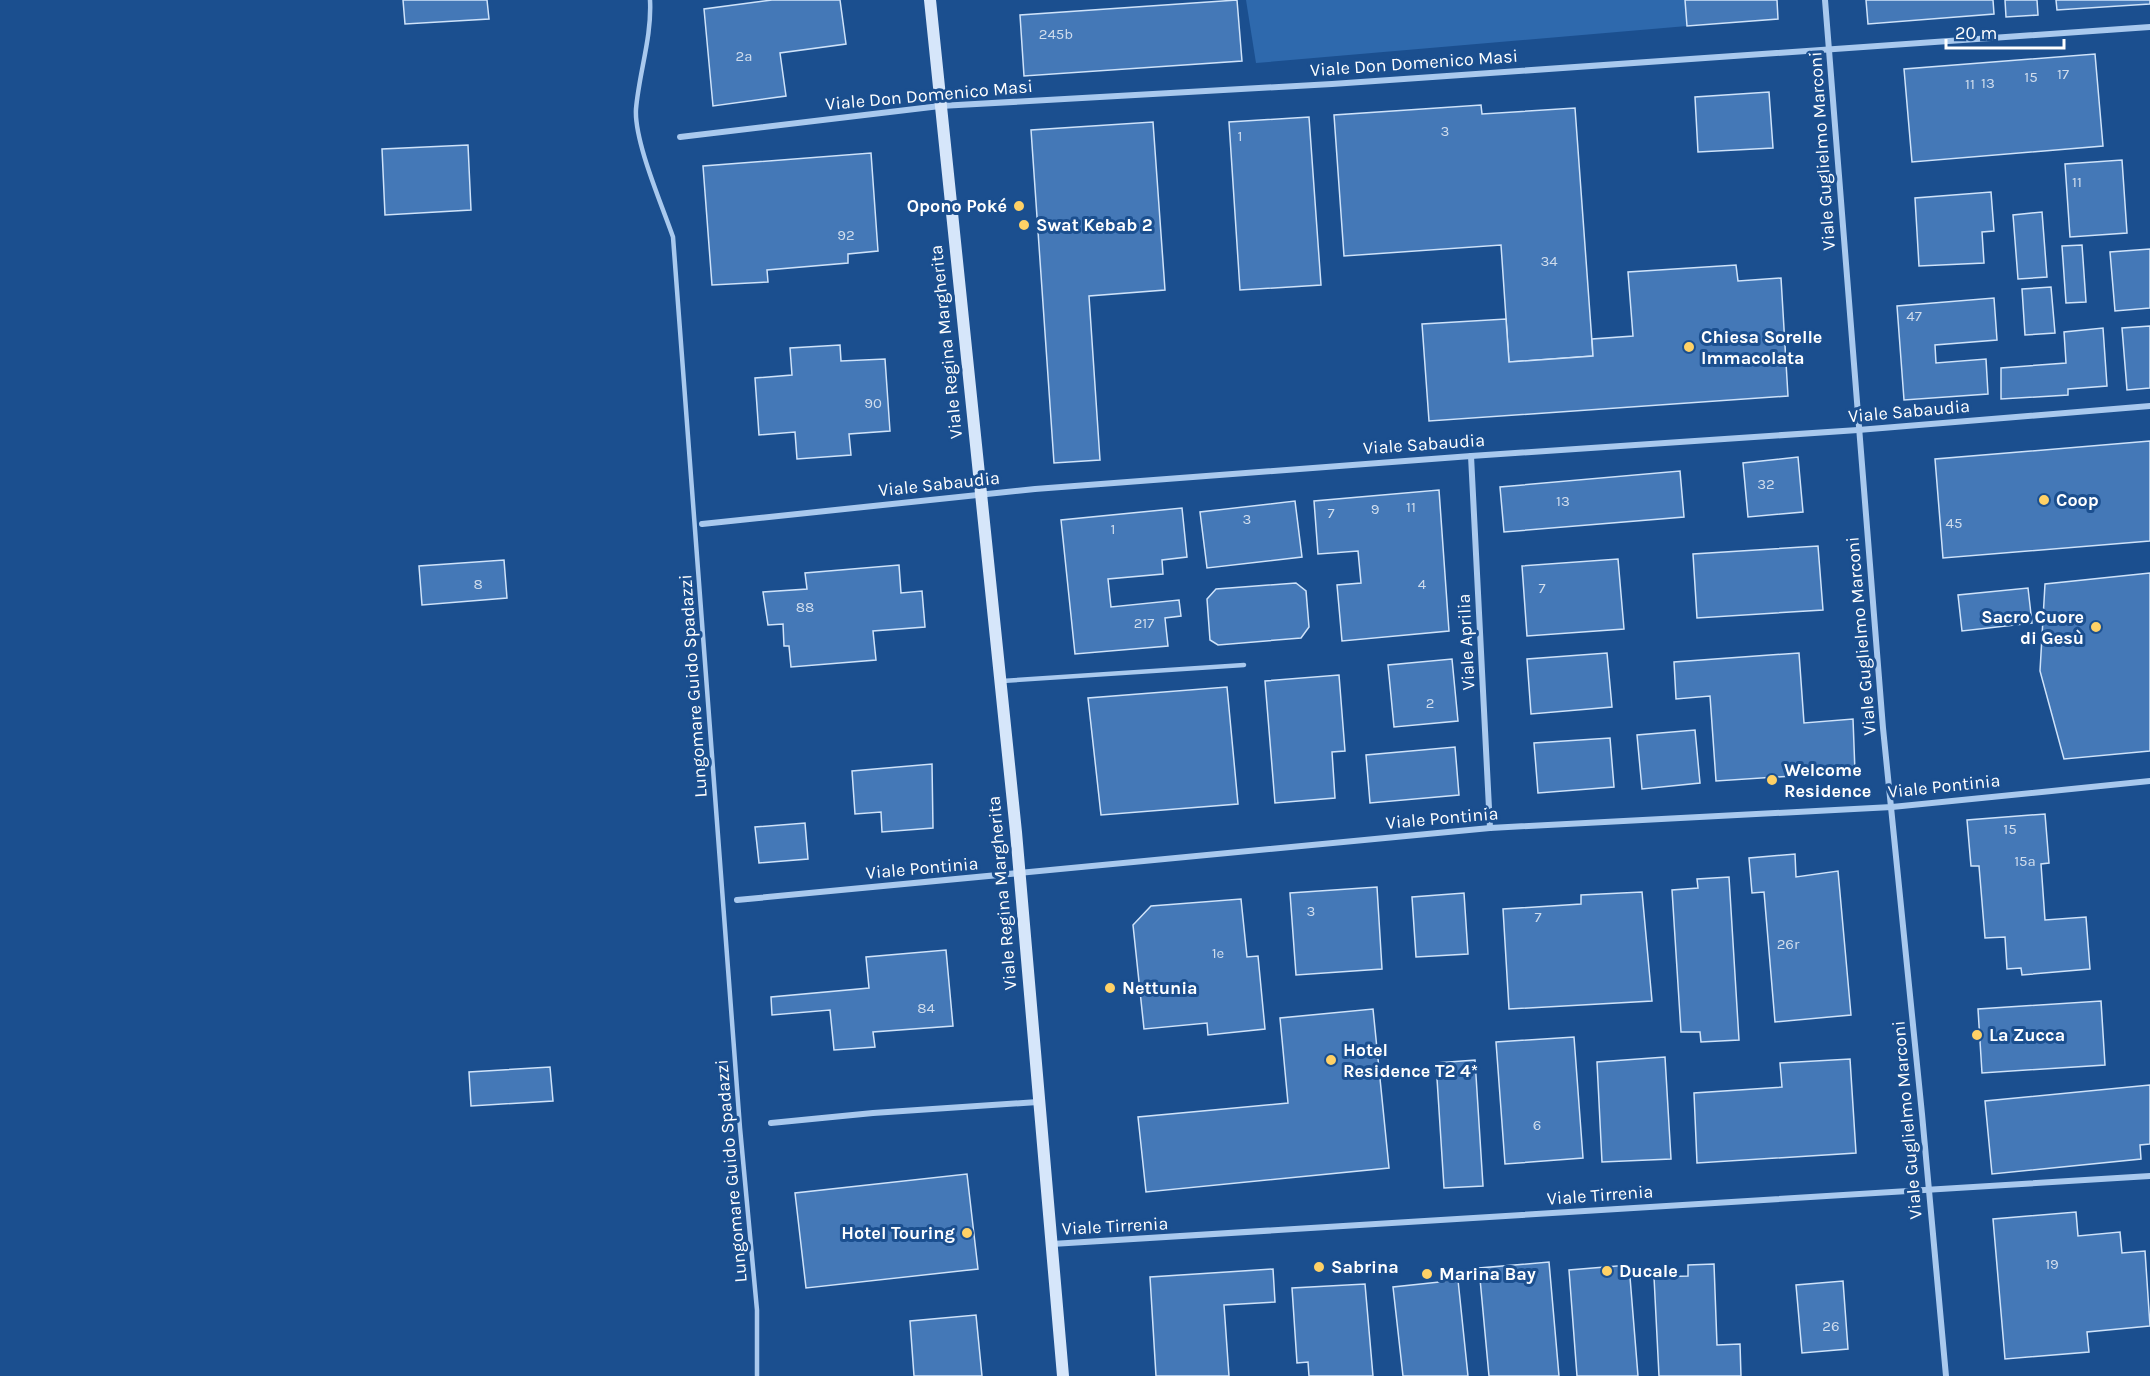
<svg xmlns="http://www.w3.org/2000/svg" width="2150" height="1376" viewBox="0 0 2150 1376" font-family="Karla,sans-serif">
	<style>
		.green { fill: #2e69ad }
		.building { fill: #4478b7; stroke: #cfe3fa; stroke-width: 1.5 }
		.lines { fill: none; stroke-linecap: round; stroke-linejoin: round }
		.lane { stroke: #a9c9ee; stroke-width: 4.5 }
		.street { stroke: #a9c9ee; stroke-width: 6 }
		.secondary { stroke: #d6e6fa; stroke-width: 12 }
		.poi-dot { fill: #ffd166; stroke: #1b4f8f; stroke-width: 2 }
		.labels { text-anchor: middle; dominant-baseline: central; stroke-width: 6; stroke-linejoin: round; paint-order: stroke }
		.number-label { font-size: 15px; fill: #d0dded }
		.street-label { font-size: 18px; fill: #fff; stroke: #1b4f8f }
		.poi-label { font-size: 18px; font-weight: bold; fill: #fff; stroke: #1b4f8f; text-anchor: start }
	</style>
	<rect width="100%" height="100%" fill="#1b4f8f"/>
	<polygon class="green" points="1246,0 1685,0 1687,26 1256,63"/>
	<g class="building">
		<polygon points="403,0 487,0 489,19 405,24"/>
		<polygon points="772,0 840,0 846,44 780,53 786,96 713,106 704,9"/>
		<polygon points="1237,0 1242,61 1024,76 1020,15"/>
		<polygon points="1685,0 1777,0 1778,19 1687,26"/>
		<polygon points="1866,0 1993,0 1994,14 1868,24"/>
		<polygon points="2005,0 2037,0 2038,15 2006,17"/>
		<polygon points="2056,0 2150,0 2150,4 2057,10"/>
		<polygon points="2095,54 2103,146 1912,162 1904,69"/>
		<polygon points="1769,92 1773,148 1698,152 1695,97"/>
		<polygon points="1481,105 1482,114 1575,108 1593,356 1509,362 1501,245 1344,256 1334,115"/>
		<polygon points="1309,117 1321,285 1240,290 1229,122"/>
		<polygon points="1153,122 1165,290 1089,296 1100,460 1054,463 1031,130"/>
		<polygon points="468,145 471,210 385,215 382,149"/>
		<polygon points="871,153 878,251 848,254 848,263 767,270 768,282 712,285 703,166"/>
		<polygon points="2122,160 2127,233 2070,237 2065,164"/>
		<polygon points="1991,192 1994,231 1982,232 1984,263 1919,266 1915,198"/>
		<polygon points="2042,212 2047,277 2018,279 2013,215"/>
		<polygon points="2082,245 2086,302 2066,303 2062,246"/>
		<polygon points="2150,249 2150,308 2115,311 2110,252"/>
		<polygon points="1736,265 1738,281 1781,278 1788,396 1429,421 1422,324 1506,319 1509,362 1593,356 1592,339 1633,336 1628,272"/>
		<polygon points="2051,287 2055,333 2025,335 2022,289"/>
		<polygon points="1994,298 1997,340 1935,345 1936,363 1986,359 1988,394 1904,400 1897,306"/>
		<polygon points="2150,326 2150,388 2127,390 2122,328"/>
		<polygon points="2103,328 2107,386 2068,389 2068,395 2001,399 2001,368 2066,363 2064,332"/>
		<polygon points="840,345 841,361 885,359 890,431 849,434 851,455 797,459 795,432 759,435 755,378 792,375 790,348"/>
		<polygon points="2150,441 2150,541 1943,558 1935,459"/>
		<polygon points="1798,457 1803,512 1748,517 1743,463"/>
		<polygon points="1680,471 1684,517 1504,532 1500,487"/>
		<polygon points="1439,490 1449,631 1342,641 1337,585 1361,583 1358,551 1318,554 1314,501"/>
		<polygon points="1295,501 1302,557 1207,568 1200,512"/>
		<polygon points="1182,508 1187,557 1162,560 1163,574 1108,579 1111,607 1179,600 1181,616 1165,618 1168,646 1075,654 1061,520"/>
		<polygon points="1818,546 1823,610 1697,618 1693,554"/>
		<polygon points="1618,559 1624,629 1527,636 1522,566"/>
		<polygon points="504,560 507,598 422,605 419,566"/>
		<polygon points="899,565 901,593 922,591 925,627 873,631 876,660 791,667 789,646 784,646 783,624 768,625 763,592 807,589 805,573"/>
		<polygon points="2150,573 2150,751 2064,759 2040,671 2045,584"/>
		<polygon points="1296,583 1306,591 1309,627 1301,638 1218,645 1210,640 1207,599 1216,589"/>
		<polygon points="2028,588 2032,623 1962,631 1958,595"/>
		<polygon points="1607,653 1612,707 1531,714 1527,659"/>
		<polygon points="1799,653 1804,723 1853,719 1855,772 1716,781 1710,696 1676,699 1674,662"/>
		<polygon points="1452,659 1458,721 1394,727 1388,665"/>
		<polygon points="1339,675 1345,751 1332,752 1335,798 1275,803 1265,681"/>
		<polygon points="1227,687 1238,804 1101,815 1088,698"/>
		<polygon points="1695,730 1700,783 1642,789 1637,735"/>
		<polygon points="1610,738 1614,787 1538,793 1534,743"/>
		<polygon points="1455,747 1459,795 1370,803 1366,755"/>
		<polygon points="932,764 933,828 882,832 881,812 855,814 852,771"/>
		<polygon points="2045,814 2049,863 2041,864 2045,920 2086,917 2090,969 2022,975 2021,968 2007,969 2005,937 1985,938 1979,866 1971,866 1967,820"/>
		<polygon points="805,823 808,859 759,863 755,827"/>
		<polygon points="1795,854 1796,877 1838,871 1851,1015 1775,1022 1764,892 1752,893 1749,858"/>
		<polygon points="1729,877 1739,1040 1701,1042 1700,1032 1681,1032 1672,890 1698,888 1697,879"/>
		<polygon points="1377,887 1382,969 1296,975 1290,893"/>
		<polygon points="1642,892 1652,1001 1509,1009 1503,909 1581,904 1581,895"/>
		<polygon points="1464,893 1468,954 1416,957 1412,897"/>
		<polygon points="1241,899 1247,957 1258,956 1265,1029 1208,1035 1207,1023 1144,1029 1133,925 1151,906"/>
		<polygon points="946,950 953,1026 873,1032 875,1047 834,1050 830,1010 772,1015 771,997 869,988 866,957"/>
		<polygon points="2101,1001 2105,1065 1982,1073 1978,1009"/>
		<polygon points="1373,1009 1389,1168 1146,1192 1138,1117 1288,1103 1280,1018"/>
		<polygon points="1574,1037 1583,1158 1505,1164 1496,1042"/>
		<polygon points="1665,1057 1671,1159 1602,1162 1597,1062"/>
		<polygon points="1850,1059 1856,1153 1697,1163 1694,1093 1782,1087 1780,1063"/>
		<polygon points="1475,1060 1483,1186 1444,1188 1436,1063"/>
		<polygon points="550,1067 553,1101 471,1106 469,1072"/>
		<polygon points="2150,1085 2150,1144 2140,1145 2141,1159 1992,1174 1985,1101"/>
		<polygon points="967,1174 978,1269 806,1288 795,1193"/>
		<polygon points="2076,1212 2078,1236 2120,1232 2122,1253 2145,1251 2150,1326 2087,1332 2089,1352 2005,1359 1993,1219"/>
		<polygon points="1549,1262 1559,1376 1489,1376 1479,1268"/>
		<polygon points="1714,1264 1717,1345 1740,1344 1741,1376 1659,1376 1654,1277 1688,1276 1688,1265"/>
		<polygon points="1629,1265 1638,1376 1577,1376 1569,1270"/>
		<polygon points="1273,1269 1275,1302 1224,1305 1229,1376 1156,1376 1150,1277"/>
		<polygon points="1458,1280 1468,1376 1403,1376 1393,1287"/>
		<polygon points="1843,1281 1848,1349 1802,1353 1796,1285"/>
		<polygon points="1365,1284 1373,1376 1309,1376 1308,1362 1297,1363 1292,1288"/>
		<polygon points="976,1315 982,1376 914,1376 910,1321"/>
	</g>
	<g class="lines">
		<g class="lane">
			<path d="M 650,0 C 652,37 639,73 636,109 C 634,141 662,205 673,237 L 740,1128 L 757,1310 L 757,1376"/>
			<polyline points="1002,681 1244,665"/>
		</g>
		<g class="street">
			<polyline points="1825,0 1883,728 1922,1114 1946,1376"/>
			<polyline points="680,137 940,106 1332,84 2150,27"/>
			<polyline points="1471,456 1490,828"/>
			<polyline points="702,524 1035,489 1471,456 1858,430 2150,406"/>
			<polyline points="737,900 1490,828 1892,807 2150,781"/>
			<polyline points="771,1123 873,1113 1038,1102"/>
			<polyline points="1052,1244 2150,1176"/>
		</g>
		<polyline class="secondary" points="930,0 1016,832 1063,1376"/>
	</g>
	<g class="poi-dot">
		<circle cx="1019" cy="206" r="6"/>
		<circle cx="1024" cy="225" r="6"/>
		<circle cx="1689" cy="347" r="6"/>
		<circle cx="2044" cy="500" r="6"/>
		<circle cx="2096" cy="627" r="6"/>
		<circle cx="1772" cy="780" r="6"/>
		<circle cx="1110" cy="988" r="6"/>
		<circle cx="1977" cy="1035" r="6"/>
		<circle cx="1331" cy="1060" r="6"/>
		<circle cx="967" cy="1233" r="6"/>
		<circle cx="1319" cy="1267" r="6"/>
		<circle cx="1607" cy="1271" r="6"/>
		<circle cx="1427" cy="1274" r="6"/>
	</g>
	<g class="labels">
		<g class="number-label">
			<text x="1056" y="34">245b</text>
			<text x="744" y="56">2a</text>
			<text x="2063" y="74">17</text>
			<text x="2031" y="77">15</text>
			<text x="1988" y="83">13</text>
			<text x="1970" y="84">11</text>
			<text x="1445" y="131">3</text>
			<text x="1240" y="136">1</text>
			<text x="2077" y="182">11</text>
			<text x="846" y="235">92</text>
			<text x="1549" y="261">34</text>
			<text x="1914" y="316">47</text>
			<text x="873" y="403">90</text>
			<text x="1766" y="484">32</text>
			<text x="1563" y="501">13</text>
			<text x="1411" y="507">11</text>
			<text x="1375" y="509">9</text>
			<text x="1331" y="513">7</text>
			<text x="1247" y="519">3</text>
			<text x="1954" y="523">45</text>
			<text x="1113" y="529">1</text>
			<text x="478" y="584">8</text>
			<text x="1422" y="584">4</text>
			<text x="1542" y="588">7</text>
			<text x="805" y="607">88</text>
			<text x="1144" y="623">217</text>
			<text x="1430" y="703">2</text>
			<text x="2010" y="829">15</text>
			<text x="2025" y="861">15a</text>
			<text x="1311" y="911">3</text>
			<text x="1538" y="917">7</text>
			<text x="1788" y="944">26r</text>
			<text x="1218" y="953">1e</text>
			<text x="926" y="1008">84</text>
			<text x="1537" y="1125">6</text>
			<text x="2052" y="1264">19</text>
			<text x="1831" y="1326">26</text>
		</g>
		<g class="street-label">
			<text transform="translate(1414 63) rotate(-4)">Viale Don Domenico Masi</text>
			<text transform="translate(929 95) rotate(-5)">Viale Don Domenico Masi</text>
			<text transform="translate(1822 151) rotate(-94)">Viale Guglielmo Marconi</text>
			<text transform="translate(946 342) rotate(-96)">Viale Regina Margherita</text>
			<text transform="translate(1909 411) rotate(-5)">Viale Sabaudia</text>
			<text transform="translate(1424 444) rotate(-4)">Viale Sabaudia</text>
			<text transform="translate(939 484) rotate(-6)">Viale Sabaudia</text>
			<text transform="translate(1861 636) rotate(-95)">Viale Guglielmo Marconi</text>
			<text transform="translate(1466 642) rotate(-93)">Viale Aprilia</text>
			<text transform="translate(693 686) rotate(-94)">Lungomare Guido Spadazzi</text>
			<text transform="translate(1944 786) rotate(-6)">Viale Pontinia</text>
			<text transform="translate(1442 818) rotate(-5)">Viale Pontinia</text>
			<text transform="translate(922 868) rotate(-5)">Viale Pontinia</text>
			<text transform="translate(1002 893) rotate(-95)">Viale Regina Margherita</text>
			<text transform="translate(1907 1120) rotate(-95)">Viale Guglielmo Marconi</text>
			<text transform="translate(731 1171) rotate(-95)">Lungomare Guido Spadazzi</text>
			<text transform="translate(1600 1195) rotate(-4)">Viale Tirrenia</text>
			<text transform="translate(1115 1226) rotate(-3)">Viale Tirrenia</text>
		</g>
		<g class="poi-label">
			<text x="1007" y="206" text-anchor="end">Opono Poké</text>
			<text x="1036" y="225">Swat Kebab 2</text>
			<text x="1701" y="337">Chiesa Sorelle<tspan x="1701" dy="21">Immacolata</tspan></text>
			<text x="2056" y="500">Coop</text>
			<text x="2084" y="617" text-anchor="end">Sacro Cuore<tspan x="2084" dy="21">di Gesù</tspan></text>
			<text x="1784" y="770">Welcome<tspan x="1784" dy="21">Residence</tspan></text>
			<text x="1122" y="988">Nettunia</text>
			<text x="1989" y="1035">La Zucca</text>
			<text x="1343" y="1050">Hotel<tspan x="1343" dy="21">Residence T2 4*</tspan></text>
			<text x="955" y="1233" text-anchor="end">Hotel Touring</text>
			<text x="1331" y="1267">Sabrina</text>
			<text x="1619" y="1271">Ducale</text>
			<text x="1439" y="1274">Marina Bay</text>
		</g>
	</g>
	<path d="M1946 39v9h118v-9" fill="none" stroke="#ffffff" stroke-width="3"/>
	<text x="1955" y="39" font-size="18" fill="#ffffff" stroke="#1b4f8f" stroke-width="4.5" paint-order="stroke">20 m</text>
</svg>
